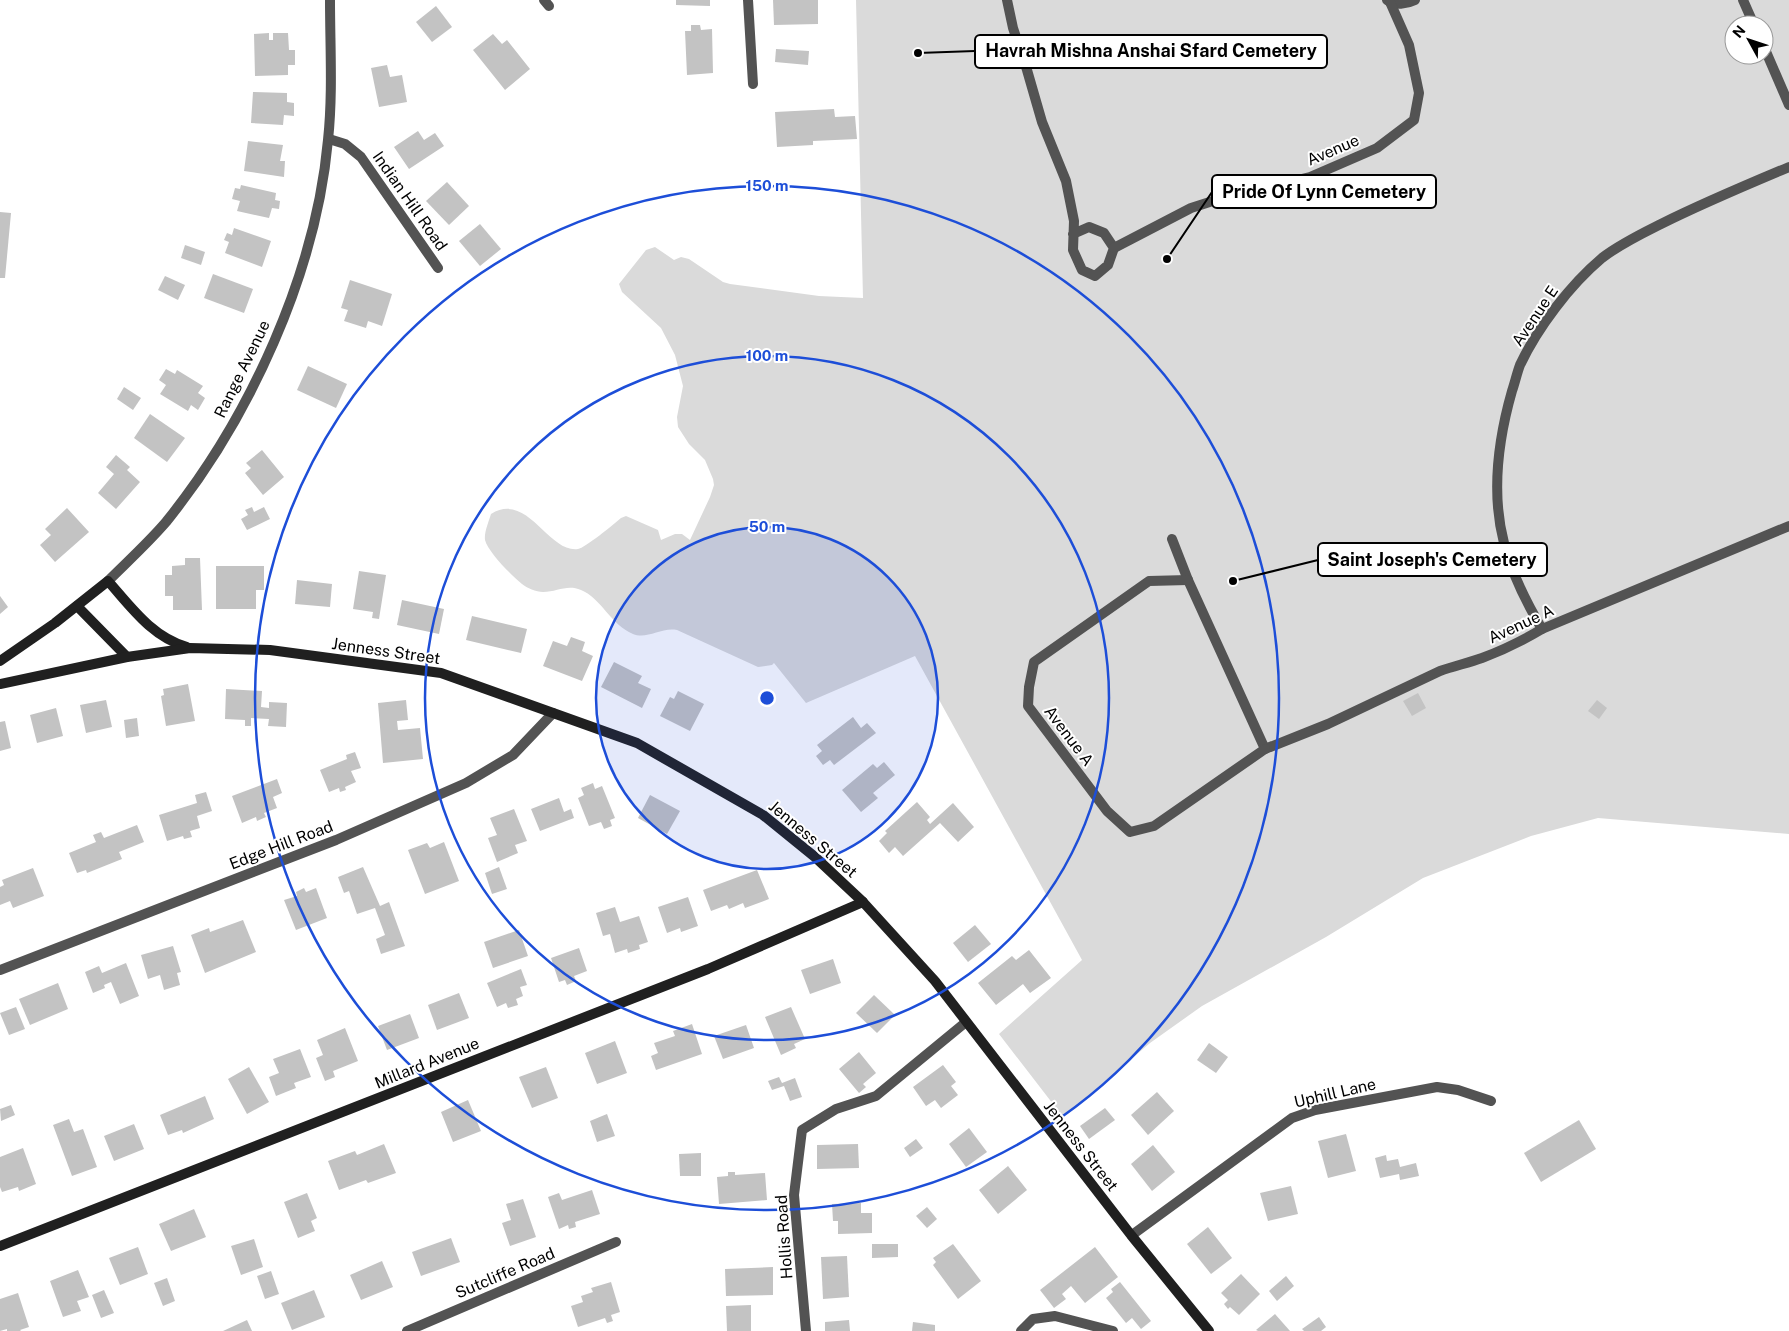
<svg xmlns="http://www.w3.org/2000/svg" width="1789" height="1331" viewBox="0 0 1789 1331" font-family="'Public Sans',sans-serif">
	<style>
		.green { fill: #dadada; fill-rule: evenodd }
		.building { fill: #c3c3c3 }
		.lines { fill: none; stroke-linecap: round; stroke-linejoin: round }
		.lane { stroke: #535353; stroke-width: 10 }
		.street { stroke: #535353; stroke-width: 10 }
		.secondary { stroke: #202020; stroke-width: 10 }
		.ring { fill: none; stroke: #1d4ed8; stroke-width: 2.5 }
		.labels { text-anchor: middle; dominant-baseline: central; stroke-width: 4; stroke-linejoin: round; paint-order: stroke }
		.street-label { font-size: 16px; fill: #000; stroke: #fff }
		.centre { fill: #1d4ed8; stroke: #fff; stroke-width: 2.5 }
		.ring-label { font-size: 15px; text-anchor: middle; font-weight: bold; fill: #1d4ed8; stroke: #fff; stroke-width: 4; stroke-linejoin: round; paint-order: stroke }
		.leader { fill: none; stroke: #000; stroke-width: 2 }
		.callout-dot { fill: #000; stroke: #fff; stroke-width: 2 }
		.callout { fill: #fff; stroke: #000; stroke-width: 2 }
		.callout-label { font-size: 18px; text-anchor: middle; font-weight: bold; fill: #000 }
	</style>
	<rect width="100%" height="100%" fill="#fff"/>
	<path class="green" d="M 856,0 L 1789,0 L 1789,834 L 1598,818 L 1531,836 L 1423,878 L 1326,937 L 1202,1006 L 1150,1043 L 1063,1117 L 999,1034 L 1082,960 L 915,656 L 806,703 L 774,663 L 772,665 L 758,667 L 677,630 C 661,627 647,640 633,634 C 611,625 601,598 581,590 C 567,584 557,592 543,592 C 536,592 527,588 522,584 C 512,576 488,552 485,540 C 484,532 489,521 491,514 C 528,491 548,553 578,549 C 585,548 614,524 621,518 L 626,516 L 658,530 L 661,540 L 675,534 L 682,534 L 690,540 L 710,497 L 714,485 L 713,479 L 705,460 L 689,444 L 678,427 L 677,417 L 683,386 L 675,355 L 661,328 L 622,292 L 619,284 L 646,250 L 655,247 L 674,260 L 681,257 L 689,259 L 723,282 L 730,284 L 819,296 L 863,298 ZM 1734,25 L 1764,25 L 1764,55 L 1734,55 Z"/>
	<g class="building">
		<polygon points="676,0 710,0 710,6 676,5"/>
		<polygon points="773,0 818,0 818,24 774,25"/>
		<polygon points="436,6 452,27 432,42 416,22"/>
		<polygon points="691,25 700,25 701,30 712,29 713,73 687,75 685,31 691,31"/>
		<polygon points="269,33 269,40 273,40 273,33 288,33 289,50 295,50 295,65 288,65 288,75 255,76 254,34"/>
		<polygon points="493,34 502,44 507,40 530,69 505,90 473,50"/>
		<polygon points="776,49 809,51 808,65 775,62"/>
		<polygon points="387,65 390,77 402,75 407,102 379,107 371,68"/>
		<polygon points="253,92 287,93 287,102 294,103 294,116 284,115 283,125 251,123"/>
		<polygon points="834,109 835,117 855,116 857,139 813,141 813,145 777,147 775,112"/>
		<polygon points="418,131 424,140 435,133 444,146 409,169 394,147"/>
		<polygon points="248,141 283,145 280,161 285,161 284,177 244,171"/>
		<polygon points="447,182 469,206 449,225 426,201"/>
		<polygon points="241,185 276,193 275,200 280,201 279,209 272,208 269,218 237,211 240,201 232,199 235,188 240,189"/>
		<polygon points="0,212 11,213 5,278 0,278"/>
		<polygon points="480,224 501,249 480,266 459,241"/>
		<polygon points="234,228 271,241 262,267 225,253 229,242 224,240 227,233 232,235"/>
		<polygon points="185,245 205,252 201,265 181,258"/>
		<polygon points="213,274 253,289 244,313 204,298"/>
		<polygon points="165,276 185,285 178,300 158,290"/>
		<polygon points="350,280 392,294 382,326 368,321 366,328 344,321 348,310 341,308"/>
		<polygon points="308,366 347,384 336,408 297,390"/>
		<polygon points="166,369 175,374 177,370 203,386 198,393 205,398 198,410 191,405 188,411 160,394 166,385 159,380"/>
		<polygon points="124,387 141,398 133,410 117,399"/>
		<polygon points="150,414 185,438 167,462 134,438"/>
		<polygon points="262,450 284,477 263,495 245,473 251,468 246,463"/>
		<polygon points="116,455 130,467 127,470 140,482 116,509 98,493 114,474 106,467"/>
		<polygon points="252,507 254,512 264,507 270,519 247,530 241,519 248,515 245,510"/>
		<polygon points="67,508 89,532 55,562 40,545 51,535 45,529"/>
		<polygon points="185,558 200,558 202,610 173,610 173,596 165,596 165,575 172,575 172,566 185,565"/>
		<polygon points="216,566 264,566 264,590 256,590 256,609 216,609"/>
		<polygon points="359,571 386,575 379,619 372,618 373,612 353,609"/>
		<polygon points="297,580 332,584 330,607 295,604"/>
		<polygon points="0,596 8,607 0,614"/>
		<polygon points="402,600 444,609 439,634 397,625"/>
		<polygon points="472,616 527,629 521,653 466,640"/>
		<polygon points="571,637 585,642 582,651 593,656 582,681 543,666 553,641 567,646"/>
		<polygon points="614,662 642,676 638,683 651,689 642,708 601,687"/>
		<polygon points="188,684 195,721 166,726 161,696 164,695 163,689"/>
		<polygon points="226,689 262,691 261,707 269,708 269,702 287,703 286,727 268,726 269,719 251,718 251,726 245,726 245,720 225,719"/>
		<polygon points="678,691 704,704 690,731 660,716 670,697 674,699"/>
		<polygon points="1418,693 1426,708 1412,716 1403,701"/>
		<polygon points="106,700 112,727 86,733 80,705"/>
		<polygon points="406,700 408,720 397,721 398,730 420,728 423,759 383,763 378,703"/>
		<polygon points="1597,700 1607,708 1599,719 1588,711"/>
		<polygon points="56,708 63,736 37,743 30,715"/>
		<polygon points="853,717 861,728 867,723 876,733 834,765 830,760 823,765 816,756 822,751 817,745"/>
		<polygon points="137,718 139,736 126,738 124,720"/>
		<polygon points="5,721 11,748 0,751 0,722"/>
		<polygon points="355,752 361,768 351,771 356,782 345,787 346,790 340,792 339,788 329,792 320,770 347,759 346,755"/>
		<polygon points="884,762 895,775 873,793 878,798 861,812 842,790 873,764 877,768"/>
		<polygon points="277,779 282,793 273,797 277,808 264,813 266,817 257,821 256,817 242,823 232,796"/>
		<polygon points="593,783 595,789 602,786 615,818 610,820 612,826 604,829 601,822 589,826 578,798 584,795 581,788"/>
		<polygon points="206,792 212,811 197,816 200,828 190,831 192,837 184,839 183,836 167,841 159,815 197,803 195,795"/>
		<polygon points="650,795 680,811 667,834 638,818"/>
		<polygon points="559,798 564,812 571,809 574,818 540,831 531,809"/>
		<polygon points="917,802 930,817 927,820 930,824 953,803 974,827 958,842 940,823 903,856 895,847 889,853 879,841 887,833 885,831"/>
		<polygon points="514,809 527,841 515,845 518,853 497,862 488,838 497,835 490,818"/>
		<polygon points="137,825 144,842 119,852 122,859 87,873 86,870 77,873 69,853 96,842 93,835 101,832 104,838"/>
		<polygon points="444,842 459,881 425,894 408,850 427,843 430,848"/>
		<polygon points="363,867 380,906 389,902 405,946 381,954 376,939 385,935 375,908 357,914 349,891 344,893 338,877"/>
		<polygon points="499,867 507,889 492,894 485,873"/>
		<polygon points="33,868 44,896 13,908 10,901 0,905 0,887 4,885 2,880"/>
		<polygon points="757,870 769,899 745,908 743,903 729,909 727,905 711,911 703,890"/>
		<polygon points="304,888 306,892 316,888 327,918 296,930 284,900 297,896 296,892"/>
		<polygon points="688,897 698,926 681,932 680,928 667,933 658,907"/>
		<polygon points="615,907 620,922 639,916 648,942 639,945 640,949 628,953 627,949 615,953 610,934 603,936 596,913"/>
		<polygon points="243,920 256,952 205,973 191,935 209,928 210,932"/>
		<polygon points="975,925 991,944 968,962 953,943"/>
		<polygon points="519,930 528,956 493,968 484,942"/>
		<polygon points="173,946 181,972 177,973 180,985 164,990 160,975 148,979 141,955"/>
		<polygon points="579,948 587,971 574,976 576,981 567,985 565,980 559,982 551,958"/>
		<polygon points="1029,950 1051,978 1030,993 1023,984 996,1005 978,983 1012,956 1016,960"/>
		<polygon points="833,959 841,983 810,994 801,970"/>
		<polygon points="126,963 139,996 120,1004 111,982 104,985 105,988 93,993 85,972 99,966 102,973"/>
		<polygon points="521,969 527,985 520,987 523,996 516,999 518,1005 508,1008 506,1003 497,1007 487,983"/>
		<polygon points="58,983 68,1009 30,1025 19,999"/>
		<polygon points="459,993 469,1018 437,1030 428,1005"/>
		<polygon points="874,995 895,1015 877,1033 856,1013"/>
		<polygon points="16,1007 25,1029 9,1035 0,1013"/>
		<polygon points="791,1007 805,1039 794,1044 796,1048 781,1055 765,1017"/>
		<polygon points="410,1014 419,1038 387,1050 378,1026"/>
		<polygon points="692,1024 702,1054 656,1070 651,1056 658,1053 654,1043 675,1036 673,1031"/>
		<polygon points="746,1025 754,1048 723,1059 714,1036"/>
		<polygon points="345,1028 358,1061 333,1071 335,1077 325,1081 316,1058 323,1055 317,1040"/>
		<polygon points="615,1041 627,1073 597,1084 585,1053"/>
		<polygon points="1209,1043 1228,1057 1216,1073 1197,1060"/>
		<polygon points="300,1049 311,1077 294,1083 296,1088 276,1096 269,1077 279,1073 273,1059"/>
		<polygon points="859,1052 876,1073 863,1084 866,1087 859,1093 839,1069"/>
		<polygon points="943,1065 956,1082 951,1086 958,1095 941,1108 935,1100 926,1106 913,1087"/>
		<polygon points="249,1067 269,1102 247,1114 228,1079"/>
		<polygon points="546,1067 558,1098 532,1108 519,1077"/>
		<polygon points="779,1077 782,1083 795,1078 802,1097 790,1101 784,1086 772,1090 768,1081"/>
		<polygon points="1157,1092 1174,1111 1148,1135 1131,1115"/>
		<polygon points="205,1096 214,1119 183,1133 182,1130 168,1135 160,1115"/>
		<polygon points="468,1100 481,1131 453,1142 441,1112"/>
		<polygon points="11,1105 15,1115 1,1121 0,1109"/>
		<polygon points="1105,1108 1115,1120 1089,1139 1080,1126"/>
		<polygon points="607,1114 615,1136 597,1142 590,1121"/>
		<polygon points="69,1119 74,1132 83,1129 97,1167 72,1176 53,1125"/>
		<polygon points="1579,1120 1596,1149 1541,1182 1524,1153"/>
		<polygon points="134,1124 144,1149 114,1161 104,1136"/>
		<polygon points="969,1128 987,1152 966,1167 949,1144"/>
		<polygon points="1346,1134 1356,1171 1328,1178 1318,1141"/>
		<polygon points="916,1139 923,1148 910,1157 904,1148"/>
		<polygon points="384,1144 396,1173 368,1183 366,1180 339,1190 328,1161 355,1151 357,1155"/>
		<polygon points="858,1144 859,1168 817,1169 817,1145"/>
		<polygon points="1153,1145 1175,1172 1152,1191 1131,1164"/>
		<polygon points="23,1148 36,1184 19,1191 18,1187 2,1192 0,1187 0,1157"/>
		<polygon points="701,1153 701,1176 680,1176 679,1154"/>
		<polygon points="1386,1155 1387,1161 1398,1159 1400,1167 1416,1163 1419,1176 1400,1180 1399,1174 1380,1178 1375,1158"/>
		<polygon points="1008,1166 1027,1190 998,1214 979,1190"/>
		<polygon points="728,1172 735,1172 735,1175 765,1173 767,1200 719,1204 717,1177 728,1176"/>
		<polygon points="1291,1186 1298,1214 1268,1221 1260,1193"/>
		<polygon points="592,1190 600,1214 575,1222 576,1227 569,1229 568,1225 559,1229 548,1197 559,1193 562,1200"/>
		<polygon points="307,1193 317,1218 311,1221 315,1231 298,1238 284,1202"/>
		<polygon points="523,1199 536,1237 510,1246 502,1223 511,1220 506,1204"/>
		<polygon points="861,1203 861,1213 872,1213 872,1233 838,1234 838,1221 833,1221 832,1204"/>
		<polygon points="927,1207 937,1219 927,1228 916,1216"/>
		<polygon points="194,1209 206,1237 171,1251 159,1224"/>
		<polygon points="1208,1227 1232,1258 1211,1274 1187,1244"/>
		<polygon points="451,1238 460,1262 421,1276 412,1252"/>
		<polygon points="254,1239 263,1267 241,1275 231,1246"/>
		<polygon points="872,1244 898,1244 898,1257 872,1258"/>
		<polygon points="953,1244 981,1281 958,1299 933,1265 936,1262 933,1258"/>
		<polygon points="138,1247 148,1274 120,1285 109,1258"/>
		<polygon points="1095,1247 1118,1277 1085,1303 1071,1286 1062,1294 1066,1299 1054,1308 1040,1290"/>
		<polygon points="847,1256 849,1297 823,1299 821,1257"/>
		<polygon points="382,1261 393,1287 361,1300 350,1275"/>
		<polygon points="773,1267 773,1295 726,1296 725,1269"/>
		<polygon points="78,1270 89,1297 77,1301 81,1311 63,1317 50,1281"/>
		<polygon points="271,1271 279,1294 265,1299 257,1276"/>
		<polygon points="1241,1274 1260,1294 1239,1315 1230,1307 1228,1309 1224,1304 1228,1300 1221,1293"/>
		<polygon points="1286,1276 1294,1286 1277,1301 1269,1291"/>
		<polygon points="167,1278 175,1301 163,1306 154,1283"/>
		<polygon points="611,1282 620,1312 611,1315 613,1321 607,1323 605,1318 578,1327 571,1306 583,1302 581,1296 593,1292 591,1288"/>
		<polygon points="1120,1282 1151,1321 1141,1329 1132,1318 1126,1323 1106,1298 1113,1292 1111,1289"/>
		<polygon points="104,1290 114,1313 101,1318 92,1295"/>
		<polygon points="314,1290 325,1317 292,1330 281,1303"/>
		<polygon points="18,1293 29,1327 20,1330 21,1331 7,1331 7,1329 0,1331 0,1299"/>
		<polygon points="751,1305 751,1331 727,1331 726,1306"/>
		<polygon points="1275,1314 1290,1331 1258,1331 1256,1330"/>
		<polygon points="1319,1317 1326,1327 1321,1331 1304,1331 1302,1329"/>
		<polygon points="247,1320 252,1331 223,1331"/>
		<polygon points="849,1320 850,1331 825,1331 825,1322"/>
		<polygon points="913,1322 935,1325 935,1331 912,1331"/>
	</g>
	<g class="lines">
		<g class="lane">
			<polyline points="1007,0 1013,28 1027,70 1042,122 1066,181 1074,221 1073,250 1082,270 1095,276 1108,265 1114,248 1104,233 1089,227 1073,234"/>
			<path d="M 1387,0 C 1395,6 1407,4 1415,0"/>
			<polyline points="1743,0 1754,25"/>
			<polyline points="1764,47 1789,105"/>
			<polyline points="1114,248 1191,208 1219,199 1310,177 1377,148 1414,120 1419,93 1409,45 1390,2"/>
			<path d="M 1172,539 L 1188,580 L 1265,749 L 1328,724 L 1440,671 C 1454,666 1468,663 1482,658 C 1503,650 1522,641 1542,629 L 1789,526"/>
			<polyline points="1188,580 1149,581 1034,662 1029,687 1028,706 1107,811 1130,832 1154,826 1265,749"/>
			<path d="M 1542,629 C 1526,602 1512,575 1504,543 C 1491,493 1498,440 1512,391 C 1515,382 1517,373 1520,365 C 1538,327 1570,285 1602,258 C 1620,244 1641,234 1661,224 C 1703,203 1746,185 1789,167"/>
		</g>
		<g class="street">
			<polyline points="544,0 549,6"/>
			<polyline points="748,0 753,84"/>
			<polyline points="329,139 345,144 361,157 438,268"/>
			<path d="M 108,581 C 127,562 148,543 166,522 C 250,418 316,273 328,140 C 333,94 330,46 330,0"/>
			<polyline points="0,970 336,840 466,783 513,755 553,713"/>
			<polyline points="1132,1235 1292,1118 1315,1110 1437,1087 1458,1090 1491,1101"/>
			<polyline points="407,1331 616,1242"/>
			<polyline points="806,1331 794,1195 802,1130 836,1109 876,1096 966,1022"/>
			<polyline points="1021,1331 1033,1319 1055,1316 1113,1331"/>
		</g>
		<g class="secondary">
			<polyline points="77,606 127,657"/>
			<path d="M 0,661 L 55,623 L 108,581 C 131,607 152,637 187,647"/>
			<polyline points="0,684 127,657 190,648 270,650 441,673 637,743 763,815 815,857 863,902 935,981 1131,1235 1209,1331"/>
			<polyline points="0,1246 708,969 863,902"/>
		</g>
	</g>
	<circle cx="767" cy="698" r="171" fill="#1d4ed8" fill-opacity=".12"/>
	<g class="ring">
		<circle cx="767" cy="698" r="171"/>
		<circle cx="767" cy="698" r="342"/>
		<circle cx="767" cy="698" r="512"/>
	</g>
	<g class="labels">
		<g class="street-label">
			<text transform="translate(1333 150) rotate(-23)">Avenue</text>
			<text transform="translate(410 201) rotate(55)">Indian Hill Road</text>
			<text transform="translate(1535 316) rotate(-56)">Avenue E</text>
			<text transform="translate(242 369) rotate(-64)">Range Avenue</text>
			<text transform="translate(1521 624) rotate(-25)">Avenue A</text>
			<text transform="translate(386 651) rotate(8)">Jenness Street</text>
			<text transform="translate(1069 736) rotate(53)">Avenue A</text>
			<text transform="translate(813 839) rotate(40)">Jenness Street</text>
			<text transform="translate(281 845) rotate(-21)">Edge Hill Road</text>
			<text transform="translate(427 1063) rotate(-22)">Millard Avenue</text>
			<text transform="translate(1335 1093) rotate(-13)">Uphill Lane</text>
			<text transform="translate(1081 1146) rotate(52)">Jenness Street</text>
			<text transform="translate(784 1237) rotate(-94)">Hollis Road</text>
			<text transform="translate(505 1273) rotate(-23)">Sutcliffe Road</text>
		</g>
	</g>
	<circle cx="767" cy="698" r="8" class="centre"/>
	<g class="ring-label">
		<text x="767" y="191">150 m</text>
		<text x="767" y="361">100 m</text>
		<text x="767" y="532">50 m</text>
	</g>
	<path class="leader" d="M918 53L975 51M1167 259L1212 192M1233 581L1318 560"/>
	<g class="callout-dot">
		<circle cx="918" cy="53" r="5"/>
		<circle cx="1167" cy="259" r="5"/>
		<circle cx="1233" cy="581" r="5"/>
	</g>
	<g class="callout">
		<rect x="975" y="35" width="352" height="33" rx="5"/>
		<rect x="1212" y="175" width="224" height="33" rx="5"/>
		<rect x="1318" y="543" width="229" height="33" rx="5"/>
	</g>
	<g class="callout-label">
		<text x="1151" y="57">Havrah Mishna Anshai Sfard Cemetery</text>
		<text x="1324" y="198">Pride Of Lynn Cemetery</text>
		<text x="1432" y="566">Saint Joseph's Cemetery</text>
	</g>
	<g transform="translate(1749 40) rotate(310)"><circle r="24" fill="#ffffff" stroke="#999999"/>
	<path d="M0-4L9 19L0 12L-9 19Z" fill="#000000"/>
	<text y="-8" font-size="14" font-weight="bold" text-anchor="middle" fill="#000000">N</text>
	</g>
</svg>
